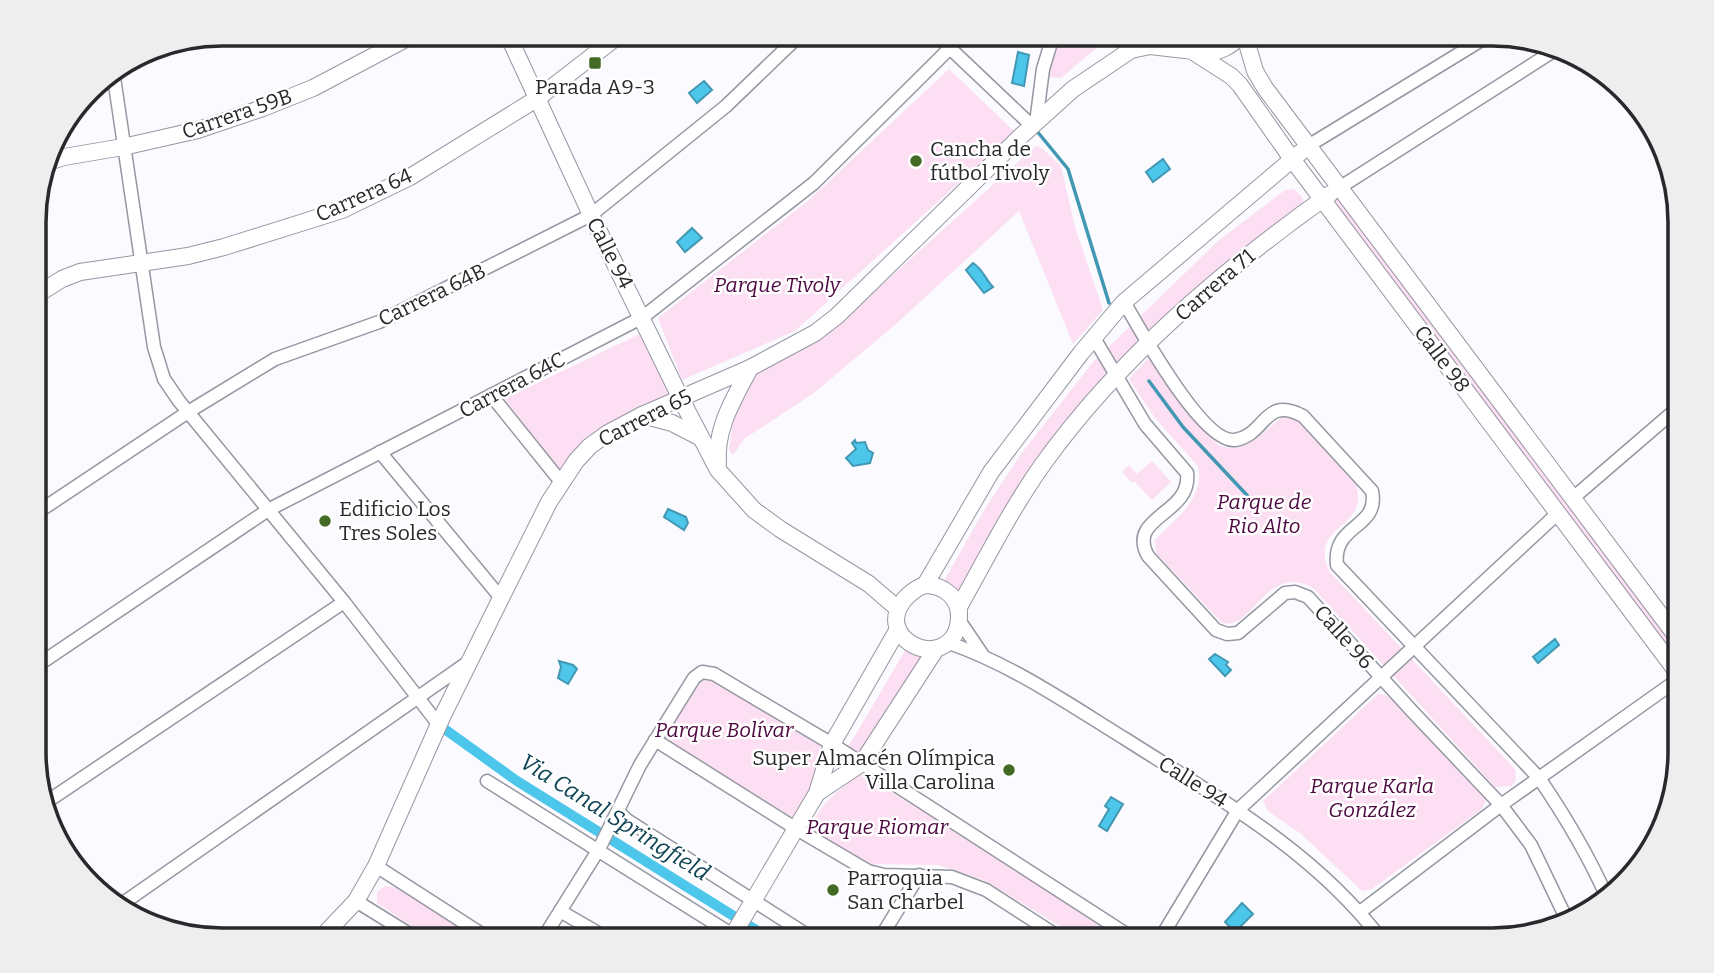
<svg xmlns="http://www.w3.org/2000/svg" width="1714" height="973" viewBox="0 0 1714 973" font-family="Bitter,serif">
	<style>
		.green { fill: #fddff4 }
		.water { fill: #4cc7eb; stroke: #4298b2; stroke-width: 2 }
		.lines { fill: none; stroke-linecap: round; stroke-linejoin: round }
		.stream { stroke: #4298b2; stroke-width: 3.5 }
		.canal { stroke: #4cc7eb; stroke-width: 10 }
		.minor-casing { stroke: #9597a1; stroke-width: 15 }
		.tertiary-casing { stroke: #9597a1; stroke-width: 18 }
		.minor { stroke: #fff; stroke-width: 12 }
		.tertiary { stroke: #fff; stroke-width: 16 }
		.poi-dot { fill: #436b26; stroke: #fff; stroke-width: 2.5 }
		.labels { text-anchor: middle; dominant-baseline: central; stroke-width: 5; stroke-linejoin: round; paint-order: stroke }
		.poi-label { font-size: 21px; fill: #29292d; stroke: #fff; text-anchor: start }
		.street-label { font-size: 21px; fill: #29292d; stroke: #fff }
		.park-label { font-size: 21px; font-style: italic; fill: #4e0942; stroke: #fff }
		.water-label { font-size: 23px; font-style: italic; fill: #0e4453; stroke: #fff }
		.rim { fill: none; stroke: #29292d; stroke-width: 3.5 }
	</style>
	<rect width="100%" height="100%" fill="#fafaff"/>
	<g class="green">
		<polygon points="1062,33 1114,33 1061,78 1048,77"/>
		<polygon points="1174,33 1232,33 1219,44 1193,46"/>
		<polygon points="949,69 1015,132 795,331 682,380 658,318 809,200"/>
		<polygon points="1036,146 1042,148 1061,166 1075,227 1103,310 1073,344 1019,211 896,324 814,393 744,439 733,455 729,450 734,413 756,374 834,328"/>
		<polygon points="1294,189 1302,197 1304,204 1107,382 961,591 955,590 946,584 945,579 986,507 1021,454 1093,362 1218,241 1285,190"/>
		<polygon points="1338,194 1680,650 1675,654 1560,507 1330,200"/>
		<polygon points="644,332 671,394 560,472 504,399"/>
		<path d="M 1149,357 L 1176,399 L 1218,445 C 1245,456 1264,431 1285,415 L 1293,416 L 1356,484 C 1370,532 1308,522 1329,571 L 1515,769 L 1516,779 L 1512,786 L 1495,787 L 1314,589 C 1267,560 1254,631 1222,623 L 1156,553 L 1155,540 C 1175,519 1205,499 1198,466 L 1155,418 L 1129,379 Z"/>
		<polygon points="1152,461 1171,482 1152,500 1134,481 1132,483 1122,472 1129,465 1137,474"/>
		<polygon points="906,649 927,658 862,758 847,749"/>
		<polygon points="698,681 719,681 821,746 808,796 792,817 663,738"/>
		<polygon points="1378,694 1388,696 1486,800 1482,809 1372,889 1362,891 1301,834 1268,811 1263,801"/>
		<path d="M 861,773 L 1024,875 L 1119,939 L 1082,939 L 983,880 L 938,865 L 867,864 L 810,828 C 822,801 838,791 861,773 Z"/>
		<polygon points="385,886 397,888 480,940 433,940 377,903 377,892"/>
	</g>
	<g class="water">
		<polygon points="1018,52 1029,55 1024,86 1012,83"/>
		<polygon points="704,81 712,90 697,103 689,93"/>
		<polygon points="1163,159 1170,169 1153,182 1146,172"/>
		<polygon points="692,228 702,238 685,252 677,242"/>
		<path d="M 973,263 C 983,269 985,279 993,287 L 984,293 L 966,270 Z"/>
		<polygon points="855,440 856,443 865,442 868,450 873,453 870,463 853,466 846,458 856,449 852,443"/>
		<polygon points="668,509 686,517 688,523 684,530 664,517"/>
		<polygon points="1555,639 1559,645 1538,663 1533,657"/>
		<polygon points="1215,654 1228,662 1226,665 1231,670 1225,676 1209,659"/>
		<polygon points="559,661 573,665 577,669 568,684 558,678 561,667"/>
		<polygon points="1111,797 1123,804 1107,831 1099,826 1109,809 1105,806"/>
		<polygon points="1242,903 1253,914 1235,932 1225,922"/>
	</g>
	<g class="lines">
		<g class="stream">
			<polyline points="1036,130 1068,169 1109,303"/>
			<polyline points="1149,381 1183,427 1259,508"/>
		</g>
		<polyline class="canal" points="439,725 517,781 772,940"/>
		<defs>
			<g id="minor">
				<polyline points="934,33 1032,126"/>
				<polyline points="1581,57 1622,92"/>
				<polyline points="113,71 154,347 164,379 179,401 344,602 439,725"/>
				<polyline points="1036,123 1043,69 1054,33"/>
				<polyline points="1308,146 1493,33"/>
				<polyline points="1339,188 1555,50"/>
				<polyline points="35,275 44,288"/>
				<path d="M 1124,302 C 1139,328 1203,444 1235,440 C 1266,435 1264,395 1303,416 L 1372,491 C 1380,529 1332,523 1337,565 L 1539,778 C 1565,816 1587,853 1606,895"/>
				<path d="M 1094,338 L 1145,424 L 1187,473 C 1192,515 1126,516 1148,556 L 1216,630 L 1227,634 L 1238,633 L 1285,593 L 1295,592 L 1308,597 L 1411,710 L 1501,805 L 1531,845 L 1567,920"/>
				<polyline points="491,395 561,482"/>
				<polyline points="380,452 501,598"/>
				<polyline points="1573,498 1680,406"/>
				<polyline points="35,514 188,412 275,359 379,322 591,215 726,106 802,33"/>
				<polyline points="959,620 982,654"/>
				<path d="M 949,643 C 1013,665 1070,705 1127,740 C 1218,798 1314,851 1381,939"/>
				<polyline points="35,667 268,510 643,317 814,183 949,49"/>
				<polyline points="655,740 795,828 868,871 884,875 952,877 986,890 1062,939"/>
				<polyline points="487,781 741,940"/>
				<polyline points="45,803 344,602"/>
				<polyline points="618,811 627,820 815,940"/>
				<polyline points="376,866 491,940"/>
				<polyline points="356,901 419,940"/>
				<polyline points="119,906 470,661"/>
				<polyline points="560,911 610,940"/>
				<polyline points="1360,912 1501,805 1680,678"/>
				<polyline points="1160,939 1238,810 1557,514"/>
				<polyline points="542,940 599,849 640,765 694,678 702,672 714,674 832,744 1134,939"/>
				<polyline points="879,940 919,875"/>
			</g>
			<g id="tertiary">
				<polyline points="507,33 591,215 681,399 718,470 754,510 780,529 869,584 898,609"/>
				<path d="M 1165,33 C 1184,59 1223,60 1242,33"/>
				<polyline points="1244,33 1255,71 1265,88 1680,641"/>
				<polyline points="1195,53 1231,76 1240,85 1292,159 1680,676"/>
				<polyline points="45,163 64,157 123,147 198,130 263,108 313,88 417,33"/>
				<polyline points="35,296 62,279 80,272 188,256 224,247 342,210 410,177 538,98 622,33"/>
				<polyline points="642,415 672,423 701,438"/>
				<path d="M 718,464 C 715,428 734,399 750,368"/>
				<polyline points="925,585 991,472 1081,353 1124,302 1301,152"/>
				<path d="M 925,585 C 944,585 960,598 959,618 C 958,648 927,659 905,639 C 884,619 904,592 925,585 Z"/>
				<path d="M 959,607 C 986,559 1011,509 1043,464 C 1120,357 1223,270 1330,194"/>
				<polyline points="817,793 862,763 936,649"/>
				<polyline points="319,940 356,901 376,866 443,715 501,598 549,502 576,461 590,446 608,433 642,415 750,368 815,333 837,316 1021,136 1073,89 1131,50 1150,46 1185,50"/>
				<polyline points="730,940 817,793 832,744 898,629"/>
			</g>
		</defs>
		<use href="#minor" class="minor-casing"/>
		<use href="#tertiary" class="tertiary-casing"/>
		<use href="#minor" class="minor"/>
		<use href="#tertiary" class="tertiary"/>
	</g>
	<g class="poi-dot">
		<rect x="588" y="56" width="14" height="14" rx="3.5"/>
		<circle cx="916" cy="161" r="7"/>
		<circle cx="325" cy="521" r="7"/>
		<circle cx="1009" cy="770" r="7"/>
		<circle cx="833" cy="890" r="7"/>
	</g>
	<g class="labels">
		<g class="poi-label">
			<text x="595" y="87" text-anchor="middle">Parada A9-3</text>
			<text x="930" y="149">Cancha de<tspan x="930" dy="24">fútbol Tivoly</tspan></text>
			<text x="339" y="509">Edificio Los<tspan x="339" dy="24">Tres Soles</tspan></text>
			<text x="995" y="758" text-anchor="end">Super Almacén Olímpica<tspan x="995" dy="24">Villa Carolina</tspan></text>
			<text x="847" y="878">Parroquia<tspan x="847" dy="24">San Charbel</tspan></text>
		</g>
		<g class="street-label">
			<text transform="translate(237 114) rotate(-19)">Carrera 59B</text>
			<text transform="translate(364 195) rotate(-24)">Carrera 64</text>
			<text transform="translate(610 253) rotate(63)">Calle 94</text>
			<text transform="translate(1215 285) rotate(-41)">Carrera 71</text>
			<text transform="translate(432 295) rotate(-26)">Carrera 64B</text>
			<text transform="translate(1442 359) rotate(53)">Calle 98</text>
			<text transform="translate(512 385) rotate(-28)">Carrera 64C</text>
			<text transform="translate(645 418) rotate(-27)">Carrera 65</text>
			<text transform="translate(1344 637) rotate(48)">Calle 96</text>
			<text transform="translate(1193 782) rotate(32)">Calle 94</text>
		</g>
		<g class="park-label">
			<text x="777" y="285">Parque Tivoly</text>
			<text x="1264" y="502">Parque de<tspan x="1264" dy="24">Rio Alto</tspan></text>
			<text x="724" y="730">Parque Bolívar</text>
			<text x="1372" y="786">Parque Karla<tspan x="1372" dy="24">González</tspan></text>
			<text x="877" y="827">Parque Riomar</text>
		</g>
		<g class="water-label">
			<text transform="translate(615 817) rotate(32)">Via Canal Springfield</text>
		</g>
	</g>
	<path d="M0 0H1714V973H0ZM222 46H1492A176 176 0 0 1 1668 222V752A176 176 0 0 1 1492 928H222A176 176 0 0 1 46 752V222A176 176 0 0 1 222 46Z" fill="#eee" fill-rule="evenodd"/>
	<path class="rim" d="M222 46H1492A176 176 0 0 1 1668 222V752A176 176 0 0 1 1492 928H222A176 176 0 0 1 46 752V222A176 176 0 0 1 222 46Z"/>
</svg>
